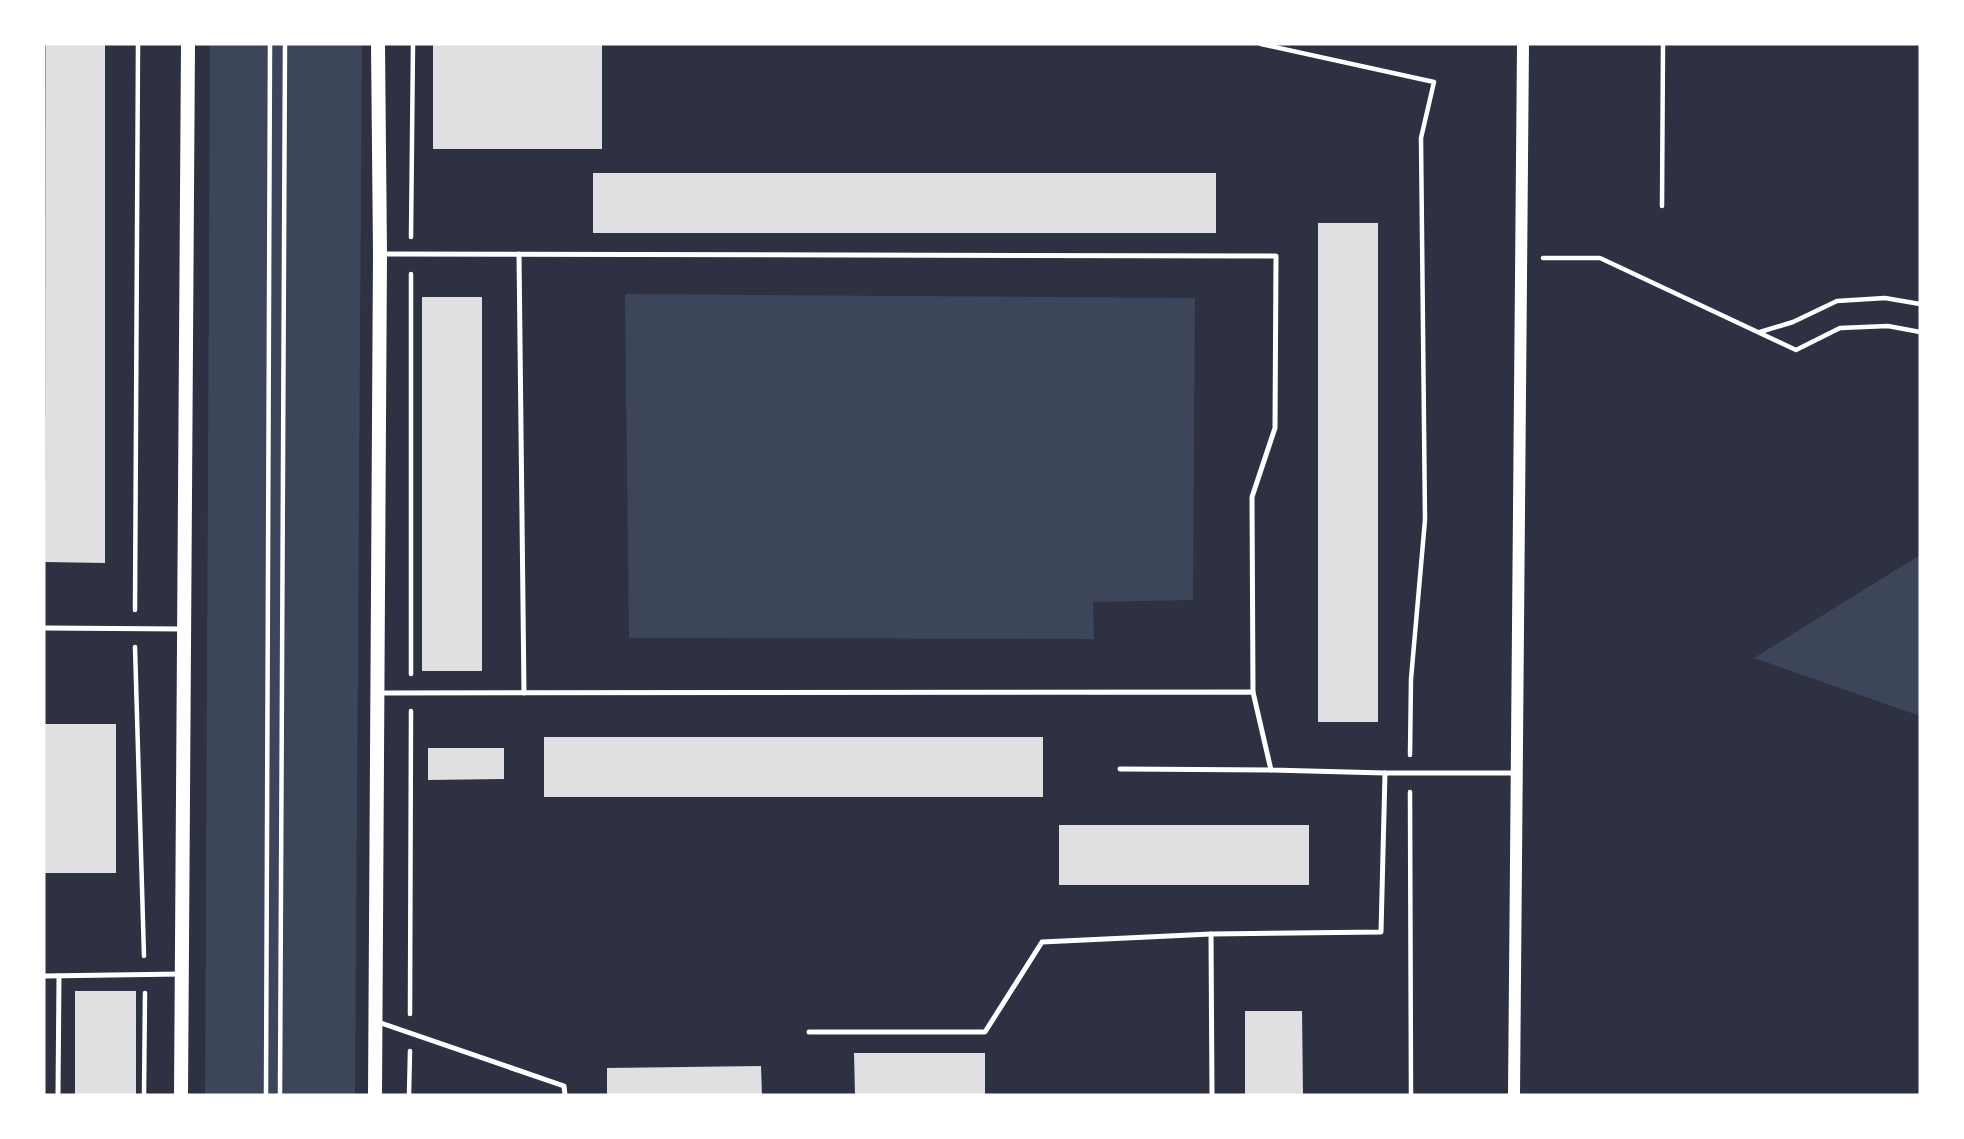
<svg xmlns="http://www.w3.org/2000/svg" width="1964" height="1139" viewBox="0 0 1964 1139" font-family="'Nunito Sans',sans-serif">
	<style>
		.green { fill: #3c4559 }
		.building { fill: #e0e0e3 }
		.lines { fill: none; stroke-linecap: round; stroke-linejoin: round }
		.path { stroke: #fff; stroke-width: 4.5 }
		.service { stroke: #fff; stroke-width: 5 }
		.tertiary { stroke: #fff; stroke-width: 12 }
		.secondary { stroke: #fff; stroke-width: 14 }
	</style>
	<rect width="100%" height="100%" fill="#2d3142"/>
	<g class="green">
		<polygon points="210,44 362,44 355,1095 205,1095"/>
		<polygon points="625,294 1195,298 1193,600 1093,602 1094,639 629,638"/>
		<polygon points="1920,555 1920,716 1754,658"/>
	</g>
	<g class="building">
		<polygon points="46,44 105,44 105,563 45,562"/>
		<rect x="433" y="44" width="169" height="105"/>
		<rect x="593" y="173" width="623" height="60"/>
		<rect x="1318" y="223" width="60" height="499"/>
		<rect x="422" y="297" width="60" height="374"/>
		<rect x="44" y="724" width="72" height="149"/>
		<rect x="544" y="737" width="499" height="60"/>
		<polygon points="428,748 504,748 504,779 428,780"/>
		<rect x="1059" y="825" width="250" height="60"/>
		<rect x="75" y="991" width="61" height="104"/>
		<polygon points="1245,1011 1302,1011 1303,1095 1245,1095"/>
		<polygon points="854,1053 985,1053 985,1095 855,1095"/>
		<polygon points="761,1066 762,1095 607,1095 607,1068"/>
	</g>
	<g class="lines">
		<g class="path">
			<polyline points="1261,44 1434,82 1421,138 1425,520 1411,679 1410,755"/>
			<polyline points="1662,206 1663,44"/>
			<polyline points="411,237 413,44"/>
			<polyline points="1543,258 1600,258 1796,350 1840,328 1888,326 1920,332"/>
			<polyline points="411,274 411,674"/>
			<polyline points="1760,332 1793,322 1837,301 1885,298 1920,304"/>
			<polyline points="135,610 138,44"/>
			<polyline points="135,647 144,956"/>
			<polyline points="1410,792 1411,1095"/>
			<polyline points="410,1014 411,711"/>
			<polyline points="144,1095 145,993"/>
			<polyline points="266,1095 270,44"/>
			<polyline points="280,1095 285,44"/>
			<polyline points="409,1095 410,1051"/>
		</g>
		<g class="service">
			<polyline points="382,254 1276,256 1275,428 1252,497 1253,692"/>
			<polyline points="519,254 524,693"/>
			<polyline points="44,628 183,629"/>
			<polyline points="378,693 1253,692 1271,770 1385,773 1381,932 1211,934 1212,1095"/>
			<polyline points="1120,769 1271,770"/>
			<polyline points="1385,773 1515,773"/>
			<polyline points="44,976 181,974"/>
			<polyline points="378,1022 564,1086 565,1095"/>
			<polyline points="809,1032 985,1032 1042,942 1211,934"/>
			<polyline points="58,1095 59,976"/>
		</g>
		<polyline class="tertiary" points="1514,1095 1523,44"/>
		<g class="secondary">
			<polyline points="181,1095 188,44"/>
			<polyline points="375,1095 380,254 378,44"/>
		</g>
	</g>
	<rect width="1964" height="1139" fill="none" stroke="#ffffff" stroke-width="91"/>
</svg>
